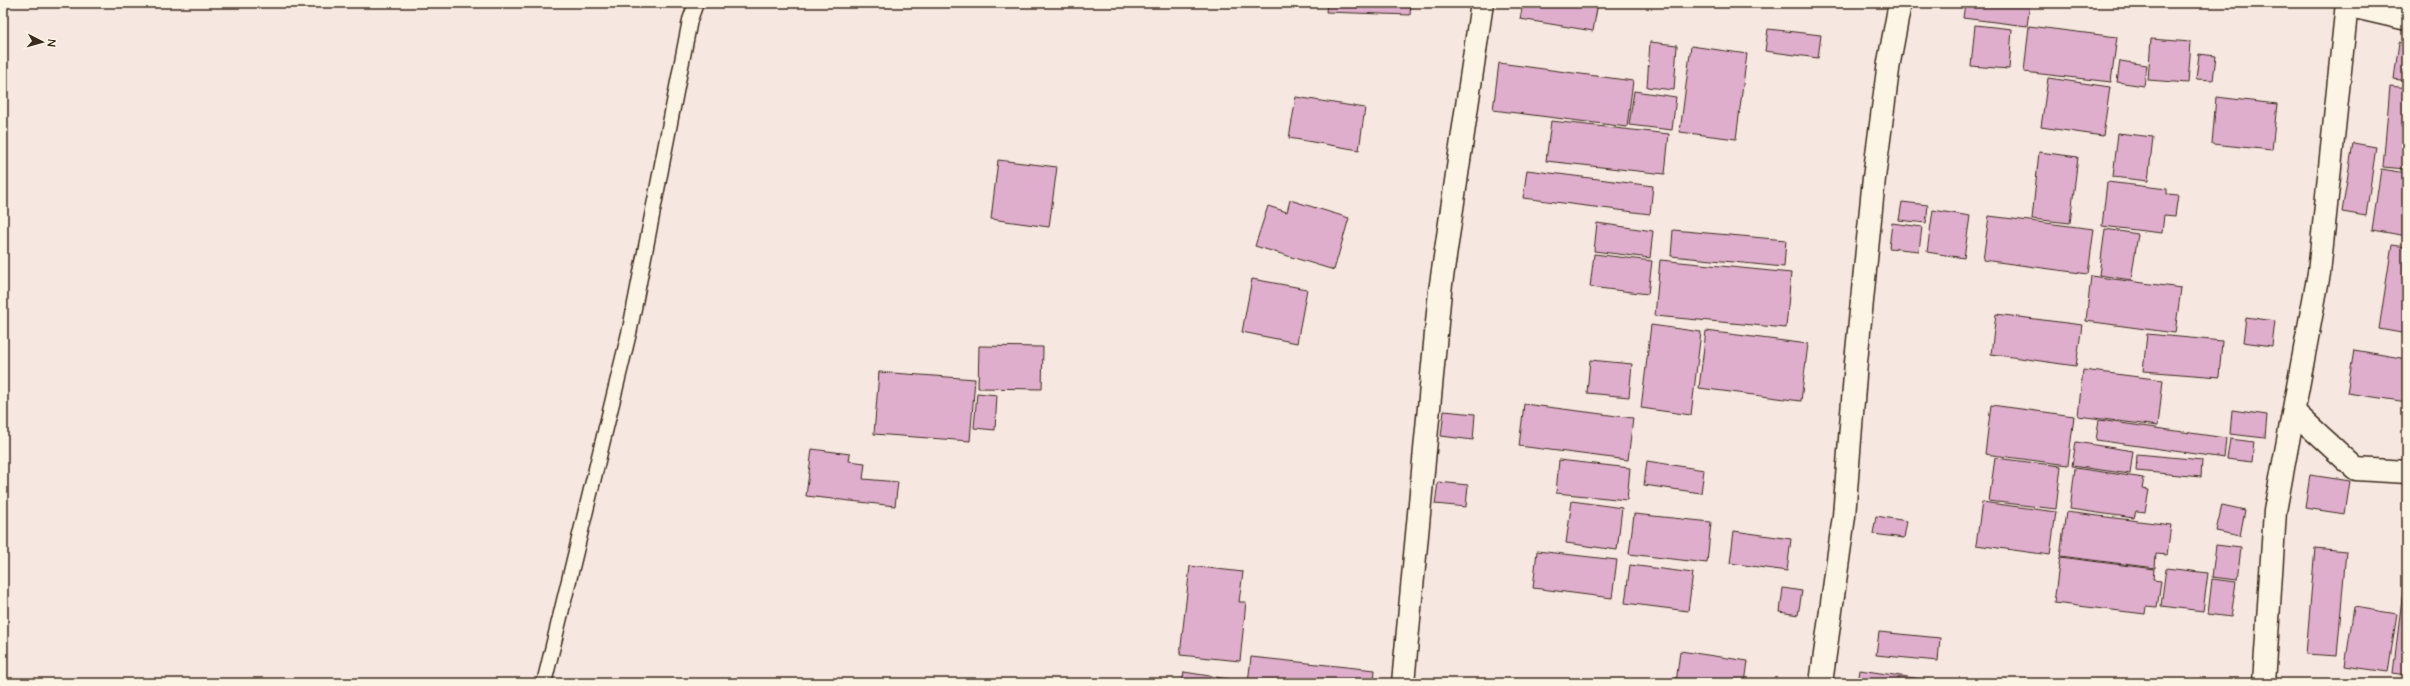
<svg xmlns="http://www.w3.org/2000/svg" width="2410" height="686" viewBox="0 0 2410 686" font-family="'Architects Daughter',sans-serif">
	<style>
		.building { fill: #dfaecc; stroke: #3b2a1e }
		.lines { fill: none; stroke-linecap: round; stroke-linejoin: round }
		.lane-casing { stroke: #3b2a1e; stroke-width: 17 }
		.street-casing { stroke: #3b2a1e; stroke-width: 25 }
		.lane { stroke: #fcf5e5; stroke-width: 14 }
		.street { stroke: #fcf5e5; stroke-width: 22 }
	</style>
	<rect width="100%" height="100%" fill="#f6e7e0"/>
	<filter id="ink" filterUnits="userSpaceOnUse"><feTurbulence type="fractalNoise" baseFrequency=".025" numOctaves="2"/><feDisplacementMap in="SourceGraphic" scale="8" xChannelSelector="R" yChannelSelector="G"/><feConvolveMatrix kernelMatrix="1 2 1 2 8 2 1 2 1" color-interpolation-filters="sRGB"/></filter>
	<g filter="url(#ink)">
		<g class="building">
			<polygon points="1327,3 1411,3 1410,15 1326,12"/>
			<polygon points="1523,3 1598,3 1593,31 1520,19"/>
			<polygon points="1965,3 2030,3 2027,26 1963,18"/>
			<polygon points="1975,25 2012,29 2009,69 1971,66"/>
			<polygon points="2029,26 2117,37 2111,82 2024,72"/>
			<polygon points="1768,29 1821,35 1818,58 1765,51"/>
			<polygon points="2151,39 2191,42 2188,83 2148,80"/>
			<polygon points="1650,42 1677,45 1674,90 1647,87"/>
			<polygon points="2399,42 2407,44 2407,81 2394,79"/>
			<polygon points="1691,46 1747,54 1736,139 1680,132"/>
			<polygon points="2199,54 2216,56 2213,80 2196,79"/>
			<polygon points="2120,61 2147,65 2144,86 2117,82"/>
			<polygon points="1499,63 1633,81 1627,127 1493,110"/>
			<polygon points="2048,78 2110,87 2103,136 2041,127"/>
			<polygon points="2390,86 2407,88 2407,169 2383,167"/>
			<polygon points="1634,91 1676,97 1672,130 1629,125"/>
			<polygon points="1296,97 1365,108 1359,150 1289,138"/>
			<polygon points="2216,97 2277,104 2272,150 2212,144"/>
			<polygon points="1551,121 1669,134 1665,174 1546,161"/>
			<polygon points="2118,133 2153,137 2148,181 2113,177"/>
			<polygon points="2353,143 2376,147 2366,216 2342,212"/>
			<polygon points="2039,152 2078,157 2070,223 2032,219"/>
			<polygon points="998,160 1057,167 1049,227 991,219"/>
			<polygon points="2381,169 2407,173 2407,236 2372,230"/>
			<polygon points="1527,170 1653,186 1650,214 1523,198"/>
			<polygon points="2107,182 2167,189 2167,194 2178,195 2175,216 2164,215 2162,233 2102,226"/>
			<polygon points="1290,200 1349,218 1334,270 1255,246 1268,206 1287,212"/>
			<polygon points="1902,202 1928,205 1926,223 1899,220"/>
			<polygon points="1933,210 1970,216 1964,258 1927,252"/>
			<polygon points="1989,216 2094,229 2088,274 1983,260"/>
			<polygon points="1597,223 1653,231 1650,258 1594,251"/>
			<polygon points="1892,223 1922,227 1919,251 1889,248"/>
			<polygon points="2105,229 2138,234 2131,280 2099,275"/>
			<polygon points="1673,230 1786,240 1784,267 1671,256"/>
			<polygon points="2392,245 2407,247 2407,334 2379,329"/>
			<polygon points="1594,254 1652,261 1648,294 1590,287"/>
			<polygon points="1660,260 1791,273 1786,328 1655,316"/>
			<polygon points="2091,276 2181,288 2175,333 2086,321"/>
			<polygon points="1252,279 1307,289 1297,343 1242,332"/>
			<polygon points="1996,314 2082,325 2076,366 1991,354"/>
			<polygon points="2246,317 2275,321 2272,346 2243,342"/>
			<polygon points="1651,325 1701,332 1691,415 1641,408"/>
			<polygon points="1706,331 1808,344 1801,401 1699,388"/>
			<polygon points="2147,334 2222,341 2219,377 2143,371"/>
			<polygon points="979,346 1043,347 1042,389 978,388"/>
			<polygon points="2354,350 2407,359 2407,402 2347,393"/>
			<polygon points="1590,360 1632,364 1629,397 1587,393"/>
			<polygon points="2083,370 2163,380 2158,426 2078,416"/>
			<polygon points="879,372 975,379 970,441 874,434"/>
			<polygon points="977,393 997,395 995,430 974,428"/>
			<polygon points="1524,404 1633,418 1628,460 1519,446"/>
			<polygon points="1991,405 2074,416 2068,465 1985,454"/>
			<polygon points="2232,410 2267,415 2265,438 2230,434"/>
			<polygon points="1444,411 1475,414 1473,440 1441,436"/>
			<polygon points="2099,420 2226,438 2224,458 2096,440"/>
			<polygon points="2230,439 2254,442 2252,462 2227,459"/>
			<polygon points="2076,442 2133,451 2130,474 2072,466"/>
			<polygon points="812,449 850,454 849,461 865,463 863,479 898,482 895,506 806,496"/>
			<polygon points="2137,454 2202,460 2201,477 2136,471"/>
			<polygon points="1995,458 2061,466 2056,509 1989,501"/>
			<polygon points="1559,460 1630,468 1627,500 1556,493"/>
			<polygon points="1647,461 1704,470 1701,493 1644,485"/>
			<polygon points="2075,468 2144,478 2142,489 2149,490 2145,512 2136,511 2134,518 2070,509"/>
			<polygon points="2310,475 2350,481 2345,514 2305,508"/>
			<polygon points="1438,482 1468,485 1466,507 1435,504"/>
			<polygon points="1572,501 1622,508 1617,550 1566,543"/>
			<polygon points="1982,502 2056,512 2050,555 1976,545"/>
			<polygon points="2222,505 2245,510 2240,536 2216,531"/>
			<polygon points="2066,512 2171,525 2167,555 2156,554 2155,568 2060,556"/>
			<polygon points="1634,514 1711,522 1707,563 1629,554"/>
			<polygon points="1876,516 1907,521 1904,538 1873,534"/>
			<polygon points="1734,531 1791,539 1787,571 1730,563"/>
			<polygon points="2216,545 2241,548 2237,580 2212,577"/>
			<polygon points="2315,548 2346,551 2337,656 2306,654"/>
			<polygon points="1537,551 1617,560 1612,598 1533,588"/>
			<polygon points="2060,557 2154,569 2153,580 2161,581 2157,608 2146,607 2145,614 2054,603"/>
			<polygon points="2407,557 2407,675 2393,673"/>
			<polygon points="1630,565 1693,573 1688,611 1625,603"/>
			<polygon points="1190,566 1243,572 1239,602 1246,602 1240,661 1180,655"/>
			<polygon points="2166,568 2208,573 2203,611 2161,606"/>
			<polygon points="2212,579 2236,582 2231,617 2208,614"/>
			<polygon points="1783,588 1802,591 1798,615 1780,612"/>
			<polygon points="2354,607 2397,614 2388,672 2345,666"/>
			<polygon points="1879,632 1940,638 1938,661 1876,655"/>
			<polygon points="1680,651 1748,661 1745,683 1676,683"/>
			<polygon points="1251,657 1375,670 1374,683 1248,683"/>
			<polygon points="1860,670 1948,683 1858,683"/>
			<polygon points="1184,672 1241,681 1241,683 1182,683"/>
		</g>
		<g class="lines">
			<defs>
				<polyline id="lane" points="544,683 630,329 690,20 696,3"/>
				<g id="street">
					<polyline points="2352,3 2355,7 2407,19"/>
					<polyline points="2294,412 2356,469 2407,472"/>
					<polyline points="1403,683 1440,291 1482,3"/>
					<polyline points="1821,683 1844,516 1856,362 1874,178 1889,62 1900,3"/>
					<polyline points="2264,683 2275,511 2319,273 2347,3"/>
				</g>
			</defs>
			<use href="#lane" class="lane-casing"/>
			<use href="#street" class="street-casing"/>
			<use href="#lane" class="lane"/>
			<use href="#street" class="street"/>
		</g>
	</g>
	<rect width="2410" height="686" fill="none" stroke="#fcf5e5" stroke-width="16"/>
	<rect x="8" y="8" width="2394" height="670" fill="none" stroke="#3b2a1e" stroke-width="1.5" filter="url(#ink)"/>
	<g transform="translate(42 42) rotate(96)" stroke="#fcf5e5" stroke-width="3" paint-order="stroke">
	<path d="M0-3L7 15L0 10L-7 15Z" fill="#3b2a1e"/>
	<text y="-6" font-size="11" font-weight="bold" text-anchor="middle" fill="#3b2a1e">N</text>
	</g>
</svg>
